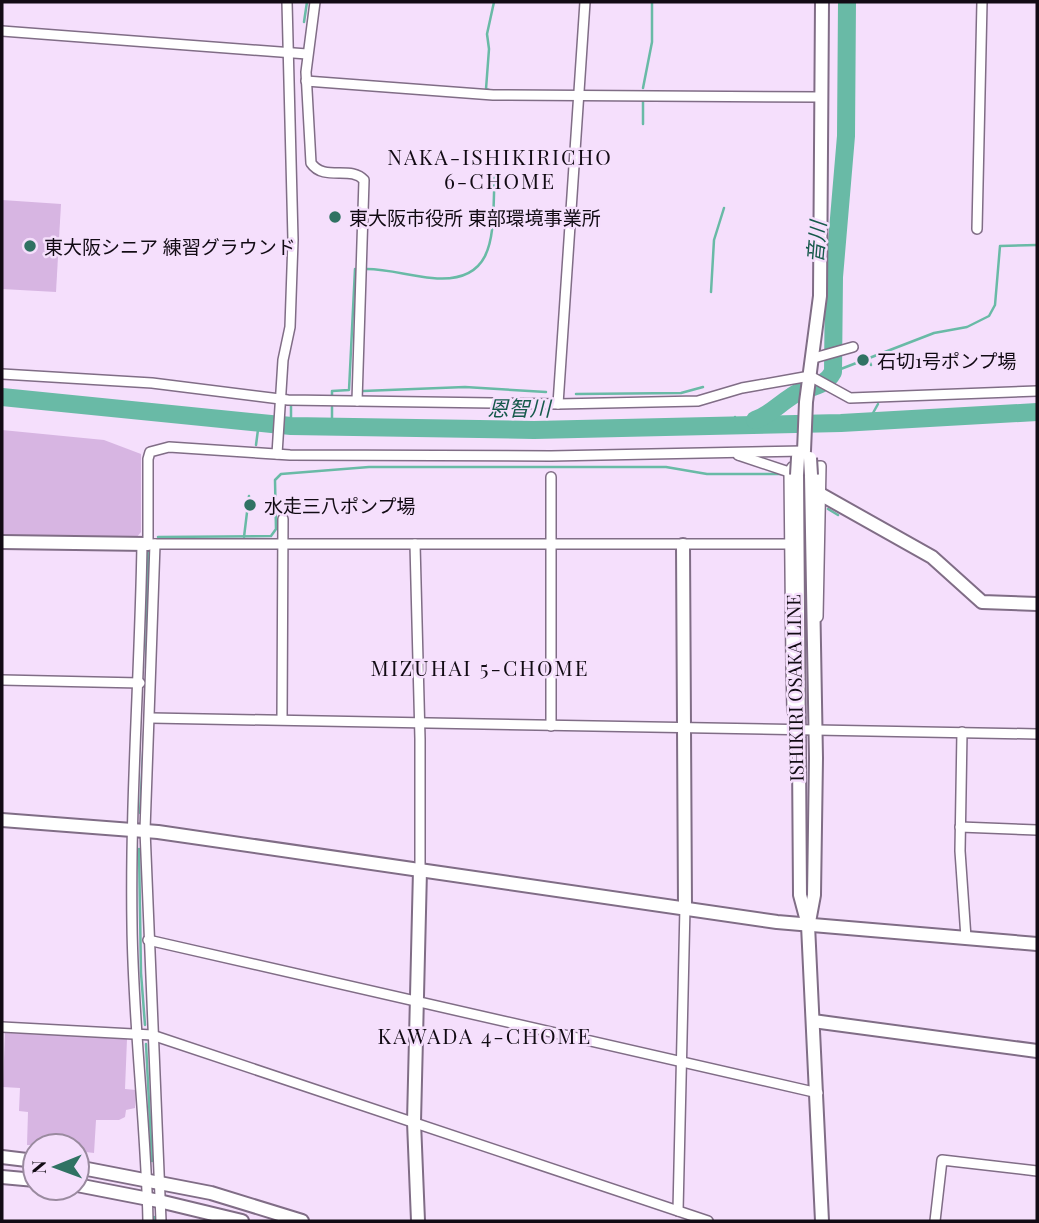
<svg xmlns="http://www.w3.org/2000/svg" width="1039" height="1223" viewBox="0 0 1039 1223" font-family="'Playfair Display','Noto Sans JP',serif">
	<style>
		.green { fill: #d7b5e2 }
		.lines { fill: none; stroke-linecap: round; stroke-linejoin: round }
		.stream { stroke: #69baa6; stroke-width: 2.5 }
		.river { stroke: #69baa6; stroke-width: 18 }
		.street-casing { stroke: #806d86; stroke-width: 12 }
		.secondary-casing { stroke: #806d86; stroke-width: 16 }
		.street { stroke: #fff; stroke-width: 9 }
		.secondary { stroke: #fff; stroke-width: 12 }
		.secondary-bridge-casing { stroke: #806d86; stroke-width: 16; stroke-linecap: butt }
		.secondary-bridge { stroke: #fff; stroke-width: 12 }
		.poi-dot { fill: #307263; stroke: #f5dffc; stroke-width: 2.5 }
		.labels { text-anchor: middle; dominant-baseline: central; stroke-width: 5; stroke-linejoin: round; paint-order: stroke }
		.poi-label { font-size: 19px; fill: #120b14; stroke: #f5dffc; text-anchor: start }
		.street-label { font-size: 19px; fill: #120b14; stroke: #f5dffc }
		.neighbourhood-label { font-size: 21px; letter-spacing: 2px; fill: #120b14; stroke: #f5dffc }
		.water-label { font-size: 21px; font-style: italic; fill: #16594b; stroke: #f5dffc }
	</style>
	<rect width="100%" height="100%" fill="#f5dffc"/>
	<g class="green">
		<polygon points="2,200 61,204 56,292 2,289"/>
		<polygon points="2,430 104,440 141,454 141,532 136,538 2,535"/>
		<polygon points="5,1033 127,1039 125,1089 136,1090 135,1108 126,1110 125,1117 119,1120 96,1120 94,1153 77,1151 77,1146 27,1145 28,1112 19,1111 20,1088 3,1087"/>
	</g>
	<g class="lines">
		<g class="stream">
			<polyline points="304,22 307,2"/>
			<polyline points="643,88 652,42 652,2"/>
			<polyline points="489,90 486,89 489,49 487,34 494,2"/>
			<polyline points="643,100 643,124"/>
			<path d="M 367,269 C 388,269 410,276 432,278 C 503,285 491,223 495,173"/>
			<polyline points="711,292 714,240 724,208"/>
			<polyline points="868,358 871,365"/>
			<polyline points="827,368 833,362"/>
			<polyline points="833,372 934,333 967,327 989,316 995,305 1000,246 1037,245"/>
			<polyline points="363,391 465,387 546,392"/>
			<polyline points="576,394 681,393 703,387"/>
			<polyline points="332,397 332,391 349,390 355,269"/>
			<polyline points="332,407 332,427"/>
			<polyline points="735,417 736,427"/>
			<polyline points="868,422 878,404"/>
			<polyline points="291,426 291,406"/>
			<polyline points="256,445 259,422"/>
			<polyline points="828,509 838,515"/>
			<polyline points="158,537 271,536 276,529 275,480 281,474 369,467 666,467 707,474 781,474"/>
			<polyline points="244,537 249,496"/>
			<polyline points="146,668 148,552"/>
			<polyline points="140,813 145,716"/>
			<polyline points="139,849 141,973 145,1025"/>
			<polyline points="146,1044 152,1161"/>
			<polyline points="154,1221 154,1217"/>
		</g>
		<g class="river">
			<polyline points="2,397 291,426 534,430 841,423 1037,412"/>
			<path d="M 755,420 C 771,414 778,405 792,396 C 806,386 824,389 833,372 L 834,277 L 846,136 L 847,2"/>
		</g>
		<defs>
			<g id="street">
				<path d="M 315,2 L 306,72 L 311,163 C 324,182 351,165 364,180 L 357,401"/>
				<polyline points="2,31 307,54"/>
				<polyline points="306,81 493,95 821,97"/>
				<polyline points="977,229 982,2"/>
				<polyline points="814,358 853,347"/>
				<polyline points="2,374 152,383 288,400 558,404 698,401 742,388 810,376 850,398 1037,391"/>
				<polyline points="558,404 585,2"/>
				<polyline points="277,454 283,360 290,327 293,240 287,2"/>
				<polyline points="738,455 789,472"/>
				<path d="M 142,544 C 140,671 130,798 132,925 C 133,1024 146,1123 148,1221"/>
				<polyline points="155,544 145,830 161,1221"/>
				<polyline points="415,544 420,739 420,870"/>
				<polyline points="790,544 148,544 148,459 150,452 169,447 290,455 551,456 804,451"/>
				<polyline points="2,680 140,683"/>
				<polyline points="151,718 1037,734"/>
				<polyline points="282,719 283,519"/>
				<polyline points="796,722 792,710 791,664 789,472 792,467 821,466 818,617"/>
				<polyline points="551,726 551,477"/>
				<polyline points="962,732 960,851 966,938"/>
				<polyline points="960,827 1037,830"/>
				<polyline points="148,940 818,1093"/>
				<polyline points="2,1027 152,1035 708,1221"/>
				<polyline points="678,1211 685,907"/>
				<polyline points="935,1221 942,1160 1037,1171"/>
			</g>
			<g id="secondary">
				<polyline points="798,458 804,451 806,402 820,296 822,2"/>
				<polyline points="797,475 800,895 808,925 822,1221"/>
				<polyline points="820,494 932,557 982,602 1037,604"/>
				<polyline points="2,542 148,544"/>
				<polyline points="683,545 685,907"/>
				<polyline points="2,820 158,832 777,922 1037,944"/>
				<polyline points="809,922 814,895 816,758 811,475"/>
				<polyline points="813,1021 1037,1051"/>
				<polyline points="2,1157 35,1161"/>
				<polyline points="77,1167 211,1193 302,1221"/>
				<polyline points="2,1177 35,1180"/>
				<polyline points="77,1185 159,1201 242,1221"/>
				<polyline points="418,1221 414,1122 420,870"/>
			</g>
		</defs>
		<use href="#street" class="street-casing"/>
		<use href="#secondary" class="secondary-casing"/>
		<use href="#street" class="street"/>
		<use href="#secondary" class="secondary"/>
		<defs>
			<g id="secondary-bridge">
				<polyline points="810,458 811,475"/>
				<polyline points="797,475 798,458"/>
			</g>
		</defs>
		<use href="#secondary-bridge" class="secondary-bridge-casing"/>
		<use href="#secondary-bridge" class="secondary-bridge"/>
	</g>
	<g class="poi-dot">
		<circle cx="335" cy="217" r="7"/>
		<circle cx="30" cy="246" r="7"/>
		<circle cx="863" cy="360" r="7"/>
		<circle cx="250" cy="505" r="7"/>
	</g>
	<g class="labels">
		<g class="poi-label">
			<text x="349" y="217">東大阪市役所 東部環境事業所</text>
			<text x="44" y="246">東大阪シニア 練習グラウンド</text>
			<text x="877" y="360">石切1号ポンプ場</text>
			<text x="264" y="505">水走三八ポンプ場</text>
		</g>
		<g class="street-label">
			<text transform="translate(794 688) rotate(-91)">ISHIKIRI OSAKA LINE</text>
		</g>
		<g class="neighbourhood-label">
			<text x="500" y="156">NAKA-ISHIKIRICHO<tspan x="500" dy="24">6-CHOME</tspan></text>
			<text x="480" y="667">MIZUHAI 5-CHOME</text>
			<text x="485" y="1035">KAWADA 4-CHOME</text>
		</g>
		<g class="water-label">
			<text transform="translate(815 242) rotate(-85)">音川</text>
			<text x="519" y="407">恩智川</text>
		</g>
	</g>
	<rect width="1039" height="1223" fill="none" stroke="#120b14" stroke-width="7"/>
	<g transform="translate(56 1167) rotate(269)"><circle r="33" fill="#f5dffc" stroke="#9a8a9f" stroke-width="2"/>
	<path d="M0-5L12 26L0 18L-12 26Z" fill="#307263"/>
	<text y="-10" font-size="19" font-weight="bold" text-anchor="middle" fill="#120b14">N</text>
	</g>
</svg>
